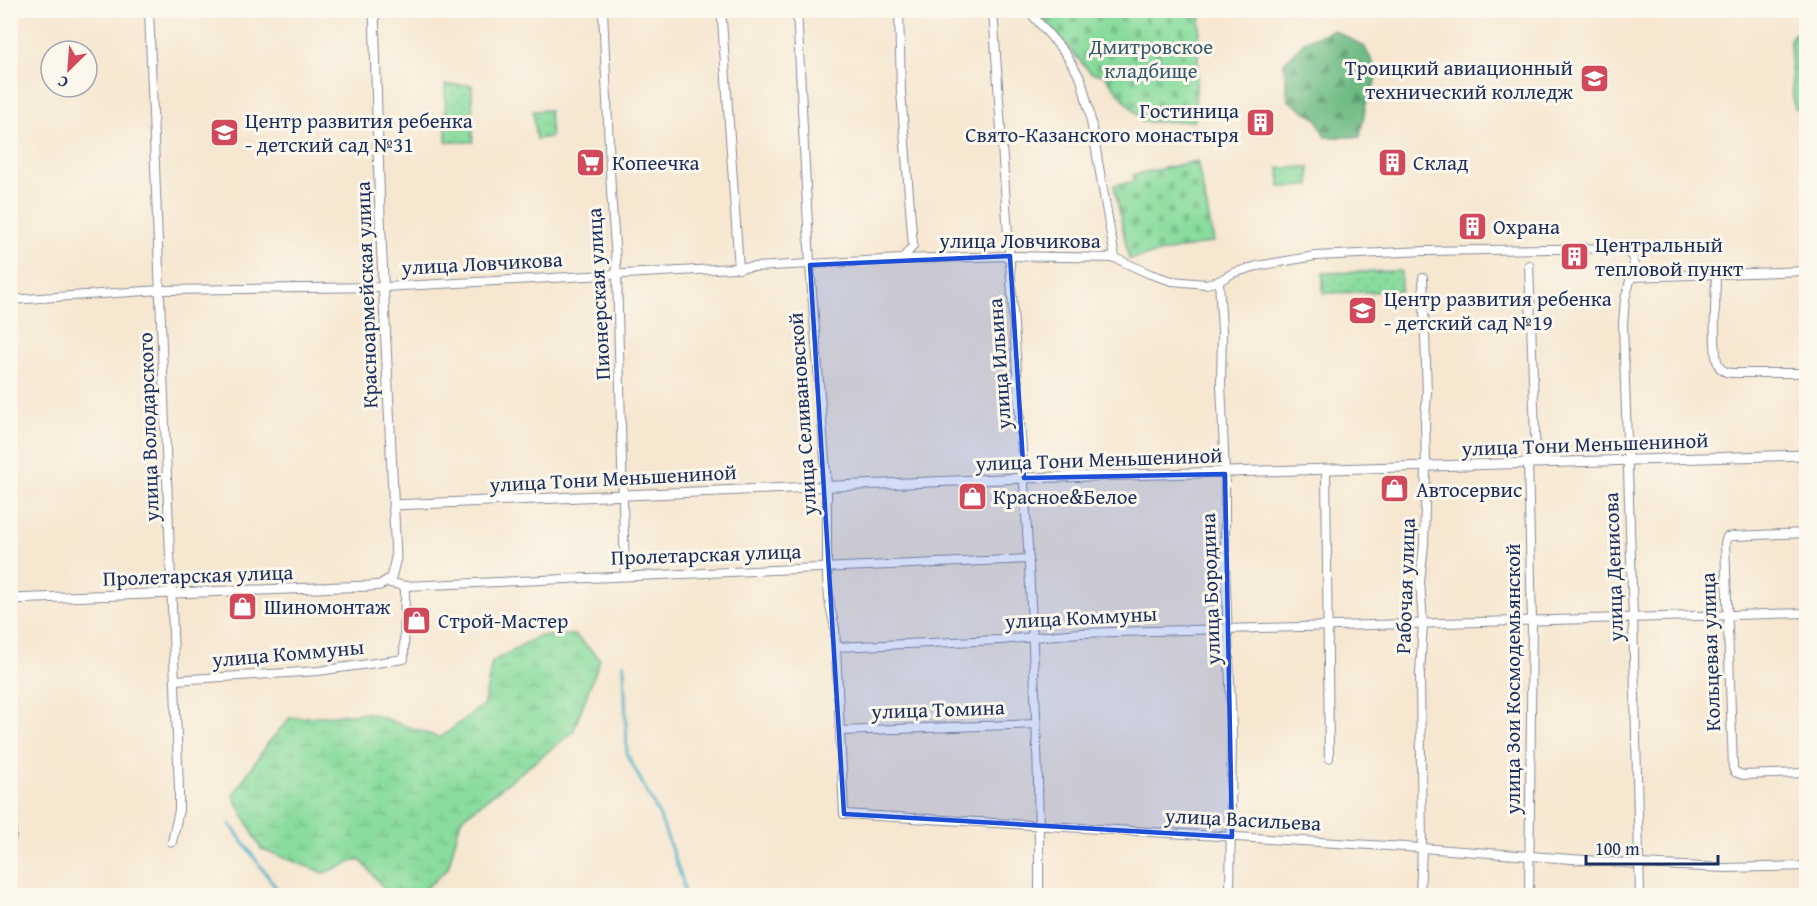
<svg xmlns="http://www.w3.org/2000/svg" width="1817" height="906" viewBox="0 0 1817 906" font-family="'Gentium Book Plus',serif">
	<style>
		.forest { fill: url(#forest-firs); stroke: #447671; stroke-width: 1.5 }
		.wetland { fill: url(#wetland-marsh); stroke: #52867e; stroke-width: 1.5 }
		.cemetery { fill: url(#cemetery-stones); stroke: #52867e; stroke-width: 1.5 }
		.park { fill: url(#park-dots); stroke: #52867e; stroke-width: 1.5 }
		.pitch { fill: #89dc9d; stroke: #52867e; stroke-width: 1.5 }
		.lines { fill: none; stroke-linecap: round; stroke-linejoin: round }
		.stream { stroke: #46acc5; stroke-width: 3 }
		.minor-casing { stroke: #888b97; stroke-width: 10 }
		.tertiary-casing { stroke: #888b97; stroke-width: 11 }
		.minor { stroke: #fff; stroke-width: 8 }
		.tertiary { stroke: #fff; stroke-width: 9 }
		.marked { fill: #1d4ed8; fill-opacity: 0.2; stroke: #1d4ed8; stroke-width: 4.5; stroke-linejoin: round }
		.labels { text-anchor: middle; dominant-baseline: central; stroke-width: 6; stroke-linejoin: round; paint-order: stroke }
		.park-label { font-size: 21px; fill: #365a6e; stroke: #fbf7ec }
		.poi-label { font-size: 21px; fill: #1b2f5e; stroke: #fbf7ec; text-anchor: start }
		.street-label { font-size: 21px; fill: #1b2f5e; stroke: #fbf7ec }
	</style>
	<defs>
		<pattern id="forest-firs" width="22" height="20" patternUnits="userSpaceOnUse" patternTransform="scale(1.5)"><rect width="22" height="20" fill="#6ebc84"/><path d="M5 1l3.5 6h-7zM16 11l3.5 6h-7z" fill="#5a996f"/></pattern>
		<pattern id="wetland-marsh" width="20" height="14" patternUnits="userSpaceOnUse" patternTransform="scale(1.5)"><rect width="20" height="14" fill="#89dc9d"/><path d="M1 5h8M5 5V1M11 12h8M15 12V8" fill="none" stroke="#76bd8a"/></pattern>
		<pattern id="cemetery-stones" width="16" height="16" patternUnits="userSpaceOnUse" patternTransform="scale(1.5)"><rect width="16" height="16" fill="#89dc9d"/><path d="M2 7V4a2 2 0 0 1 4 0v3zM10 15v-3a2 2 0 0 1 4 0v3z" fill="#76bd8a"/></pattern>
		<pattern id="park-dots" width="8" height="8" patternUnits="userSpaceOnUse" patternTransform="scale(1.5)"><rect width="8" height="8" fill="#89dc9d"/><path d="M2 2h.1M6 6h.1" fill="none" stroke="#76bd8a" stroke-width="1.8" stroke-linecap="round"/></pattern>
	</defs>
	<rect width="100%" height="100%" fill="#fbf7ec"/>
	<filter id="ink" filterUnits="userSpaceOnUse"><feTurbulence type="fractalNoise" baseFrequency=".0167" numOctaves="2"/><feDisplacementMap in="SourceGraphic" scale="12" xChannelSelector="R" yChannelSelector="G"/><feConvolveMatrix kernelMatrix="1 2 1 2 8 2 1 2 1" color-interpolation-filters="sRGB"/></filter>
	<filter id="wash" filterUnits="userSpaceOnUse"><feTurbulence type="fractalNoise" baseFrequency=".008" numOctaves="4" result="noise"/><feDisplacementMap in="SourceGraphic" scale="24" xChannelSelector="R" yChannelSelector="G"/><feGaussianBlur stdDeviation="1.35" result="paint"/><feColorMatrix in="noise" values="0 0 0 0 0 0 0 0 0 0 0 0 0 0 0 0 0 1.4 0 .05"/><feComposite in="paint" operator="in"/></filter>
	<g filter="url(#wash)">
		<rect width="100%" height="100%" fill="#f6e7d0"/>
		<polygon class="forest" points="1333,30 1364,46 1379,74 1366,104 1360,137 1325,137 1317,119 1288,100 1284,63 1305,41"/>
		<polygon class="wetland" points="575,635 600,659 573,732 461,819 448,868 421,893 386,891 360,859 324,873 261,849 233,795 268,743 290,718 369,713 440,738 484,704 492,662 538,636"/>
		<g class="cemetery">
			<polygon points="1036,11 1201,11 1194,121 1143,122 1104,75 1091,73"/>
			<polygon points="1197,161 1214,242 1129,259 1114,185 1134,181 1133,175"/>
		</g>
		<g class="park">
			<polygon points="445,85 472,85 473,142 446,142"/>
			<polygon points="549,110 551,137 536,139 533,111"/>
			<polygon points="1309,167 1310,186 1280,187 1279,168"/>
			<polygon points="1401,271 1401,291 1323,293 1323,273"/>
		</g>
		<path class="pitch" d="M 1806,31 L 1806,112 L 1795,109 L 1793,102 L 1790,41 C 1793,32 1798,32 1806,31 Z"/>
		<g class="lines">
			<g class="stream">
				<polyline points="624,664 627,754 660,817 682,879 685,896"/>
				<polyline points="230,824 282,896"/>
			</g>
		</g>
	</g>
	<g filter="url(#ink)">
		<g class="lines">
			<defs>
				<g id="minor">
					<polyline points="149,10 179,789 179,810 172,842"/>
					<polyline points="603,10 611,191 617,275 625,576"/>
					<polyline points="797,10 810,265 827,486 827,578 830,606 835,628 844,814 1422,848 1639,864 1726,868 1806,866"/>
					<polyline points="899,10 901,92 913,246 902,259"/>
					<path d="M 993,10 C 1004,189 1018,367 1028,546 C 1034,662 1040,779 1039,896"/>
					<polyline points="1028,10 1065,53 1081,79 1089,110 1115,258"/>
					<polyline points="722,20 739,269"/>
					<polyline points="1529,265 1536,463"/>
					<path d="M 1716,274 C 1716,294 1712,348 1718,364 C 1721,371 1727,373 1733,373 L 1806,373"/>
					<polyline points="1631,277 1806,271"/>
					<polyline points="1219,281 1222,331 1221,384 1225,474 1225,568 1232,729 1230,896"/>
					<polyline points="10,300 161,290 384,287 902,259 1010,256 1115,258 1150,274 1172,281 1206,284 1219,281 1233,273 1257,266 1315,256 1425,251 1617,248 1627,251 1633,258 1634,266 1625,299 1623,324 1633,617 1640,896"/>
					<polyline points="1528,463 1532,620 1529,896"/>
					<polyline points="1326,471 1329,758"/>
					<polyline points="1806,533 1734,536 1727,537 1725,543 1733,768 1735,772 1743,775 1806,773"/>
					<polyline points="386,582 405,586 1029,559"/>
					<polyline points="836,647 1000,640 1080,633 1806,613"/>
					<polyline points="175,680 318,671 404,659 405,586"/>
					<polyline points="10,724 12,837"/>
					<polyline points="840,731 1037,724"/>
					<polyline points="1420,896 1422,848 1420,674 1423,623 1420,582 1424,544 1426,467 1425,420 1427,392 1423,278"/>
				</g>
				<g id="tertiary">
					<polyline points="393,505 1024,478 1806,455"/>
					<polyline points="10,599 370,586 380,585 391,578 396,558 380,215 374,10"/>
				</g>
			</defs>
			<use href="#minor" class="minor-casing"/>
			<use href="#tertiary" class="tertiary-casing"/>
			<use href="#minor" class="minor"/>
			<use href="#tertiary" class="tertiary"/>
		</g>
	</g>
	<path class="marked" d="M 1010,256 L 1024,478 L 1225,474 L 1232,837 L 844,814 L 810,265 Z"/>
	<defs>
		<symbol id="university-square" viewBox="-11 -11 22 22"><rect x="-9" y="-9" width="18" height="18" rx="4" fill="#d1495b" stroke="#fbf7ec"/><path d="M0-5L7-2L0 1L-7-2ZM-4 1L0 2.5L4 1V4Q0 6-4 4Z" fill="#fff"/></symbol>
		<symbol id="building-square" viewBox="-11 -11 22 22"><rect x="-9" y="-9" width="18" height="18" rx="4" fill="#d1495b" stroke="#fbf7ec"/><path d="M-4-6H4V6H1V3H-1V6H-4ZM-2.5-4.3h1.7v1.8h-1.7ZM.8-4.3h1.7v1.8H.8ZM-2.5-1h1.7V.8h-1.7ZM.8-1h1.7V.8H.8Z" fill="#fff"/></symbol>
		<symbol id="school-square" viewBox="-11 -11 22 22"><rect x="-9" y="-9" width="18" height="18" rx="4" fill="#d1495b" stroke="#fbf7ec"/><path d="M0-5L7-2L0 1L-7-2ZM-4 1L0 2.5L4 1V4Q0 6-4 4Z" fill="#fff"/></symbol>
		<symbol id="supermarket-square" viewBox="-11 -11 22 22"><rect x="-9" y="-9" width="18" height="18" rx="4" fill="#d1495b" stroke="#fbf7ec"/><path d="M-6-5.5h2.5l.6 2H6L4.5 2H-2.5L-4.4-4H-6ZM-1.5 3.2a1.3 1.3 0 1 0 .1 0ZM3 3.2a1.3 1.3 0 1 0 .1 0Z" fill="#fff"/></symbol>
		<symbol id="shop-square" viewBox="-11 -11 22 22"><rect x="-9" y="-9" width="18" height="18" rx="4" fill="#d1495b" stroke="#fbf7ec"/><path d="M-5-2.5h2.3a2.7 3.5 0 0 1 5.4 0H5L5.5 6h-11ZM-1.5-2.5h3a1.5 2.3 0 0 0-3 0Z" fill="#fff"/></symbol>
	</defs>
	<g fill-rule="evenodd">
		<use href="#university-square" x="1578" y="62" width="33" height="33"/>
		<use href="#building-square" x="1244" y="106" width="33" height="33"/>
		<use href="#school-square" x="208" y="116" width="33" height="33"/>
		<use href="#supermarket-square" x="574" y="146" width="33" height="33"/>
		<use href="#building-square" x="1376" y="146" width="33" height="33"/>
		<use href="#building-square" x="1456" y="210" width="33" height="33"/>
		<use href="#building-square" x="1558" y="240" width="33" height="33"/>
		<use href="#school-square" x="1346" y="294" width="33" height="33"/>
		<use href="#shop-square" x="1378" y="472" width="33" height="33"/>
		<use href="#shop-square" x="956" y="480" width="33" height="33"/>
		<use href="#shop-square" x="226" y="590" width="33" height="33"/>
		<use href="#shop-square" x="400" y="604" width="33" height="33"/>
	</g>
	<g class="labels">
		<g class="park-label">
			<text x="1151" y="46">Дмитровское<tspan x="1151" dy="24">кладбище</tspan></text>
		</g>
		<g class="poi-label">
			<text x="1573" y="67" text-anchor="end">Троицкий авиационный<tspan x="1573" dy="24">технический колледж</tspan></text>
			<text x="1239" y="110" text-anchor="end">Гостиница<tspan x="1239" dy="24">Свято-Казанского монастыря</tspan></text>
			<text x="245" y="120">Центр развития ребенка<tspan x="245" dy="24">- детский сад №31</tspan></text>
			<text x="612" y="162">Копеечка</text>
			<text x="1413" y="162">Склад</text>
			<text x="1493" y="226">Охрана</text>
			<text x="1595" y="244">Центральный<tspan x="1595" dy="24">тепловой пункт</tspan></text>
			<text x="1384" y="298">Центр развития ребенка<tspan x="1384" dy="24">- детский сад №19</tspan></text>
			<text x="1416" y="489">Автосервис</text>
			<text x="993" y="496">Красное&amp;Белое</text>
			<text x="264" y="606">Шиномонтаж</text>
			<text x="438" y="620">Строй-Мастер</text>
		</g>
		<g class="street-label">
			<text x="1020" y="240">улица Ловчикова</text>
			<text transform="translate(482 263) rotate(-3)">улица Ловчикова</text>
			<text transform="translate(598 294) rotate(-93)">Пионерская улица</text>
			<text transform="translate(366 295) rotate(-92)">Красноармейская улица</text>
			<text transform="translate(999 364) rotate(-94)">улица Ильина</text>
			<text transform="translate(802 414) rotate(-94)">улица Селивановской</text>
			<text transform="translate(148 427) rotate(-92)">улица Володарского</text>
			<text transform="translate(1585 444) rotate(-2)">улица Тони Меньшениной</text>
			<text transform="translate(1099 459) rotate(-2)">улица Тони Меньшениной</text>
			<text transform="translate(613 478) rotate(-3)">улица Тони Меньшениной</text>
			<text transform="translate(706 554) rotate(-2)">Пролетарская улица</text>
			<text transform="translate(1613 567) rotate(-92)">улица Денисова</text>
			<text transform="translate(198 575) rotate(-2)">Пролетарская улица</text>
			<text transform="translate(1405 586) rotate(-88)">Рабочая улица</text>
			<text transform="translate(1210 589) rotate(-92)">улица Бородина</text>
			<text transform="translate(1081 617) rotate(-3)">улица Коммуны</text>
			<text transform="translate(1710 652) rotate(-92)">Кольцевая улица</text>
			<text transform="translate(288 653) rotate(-5)">улица Коммуны</text>
			<text transform="translate(1512 679) rotate(-90)">улица Зои Космодемьянской</text>
			<text transform="translate(938 709) rotate(-2)">улица Томина</text>
			<text transform="translate(1243 819) rotate(3)">улица Васильева</text>
		</g>
	</g>
	<rect width="1817" height="906" fill="none" stroke="#fbf7ec" stroke-width="36"/>
	<g transform="translate(69 69) rotate(205)"><circle r="28" fill="#fbf7ec" stroke="#a1a7b3" stroke-width="1.5"/>
	<path d="M0-4.5L10 22L0 15L-10 22Z" fill="#d1495b"/>
	<text y="-9" font-size="16" font-weight="bold" text-anchor="middle" fill="#1b2f5e">С</text>
	</g>
	<path d="M1586 855v9h132v-9" fill="none" stroke="#1b2f5e" stroke-width="3"/>
	<text x="1595" y="855" font-size="18" fill="#1b2f5e" stroke="#fbf7ec" stroke-width="4.5" paint-order="stroke">100 m</text>
</svg>
